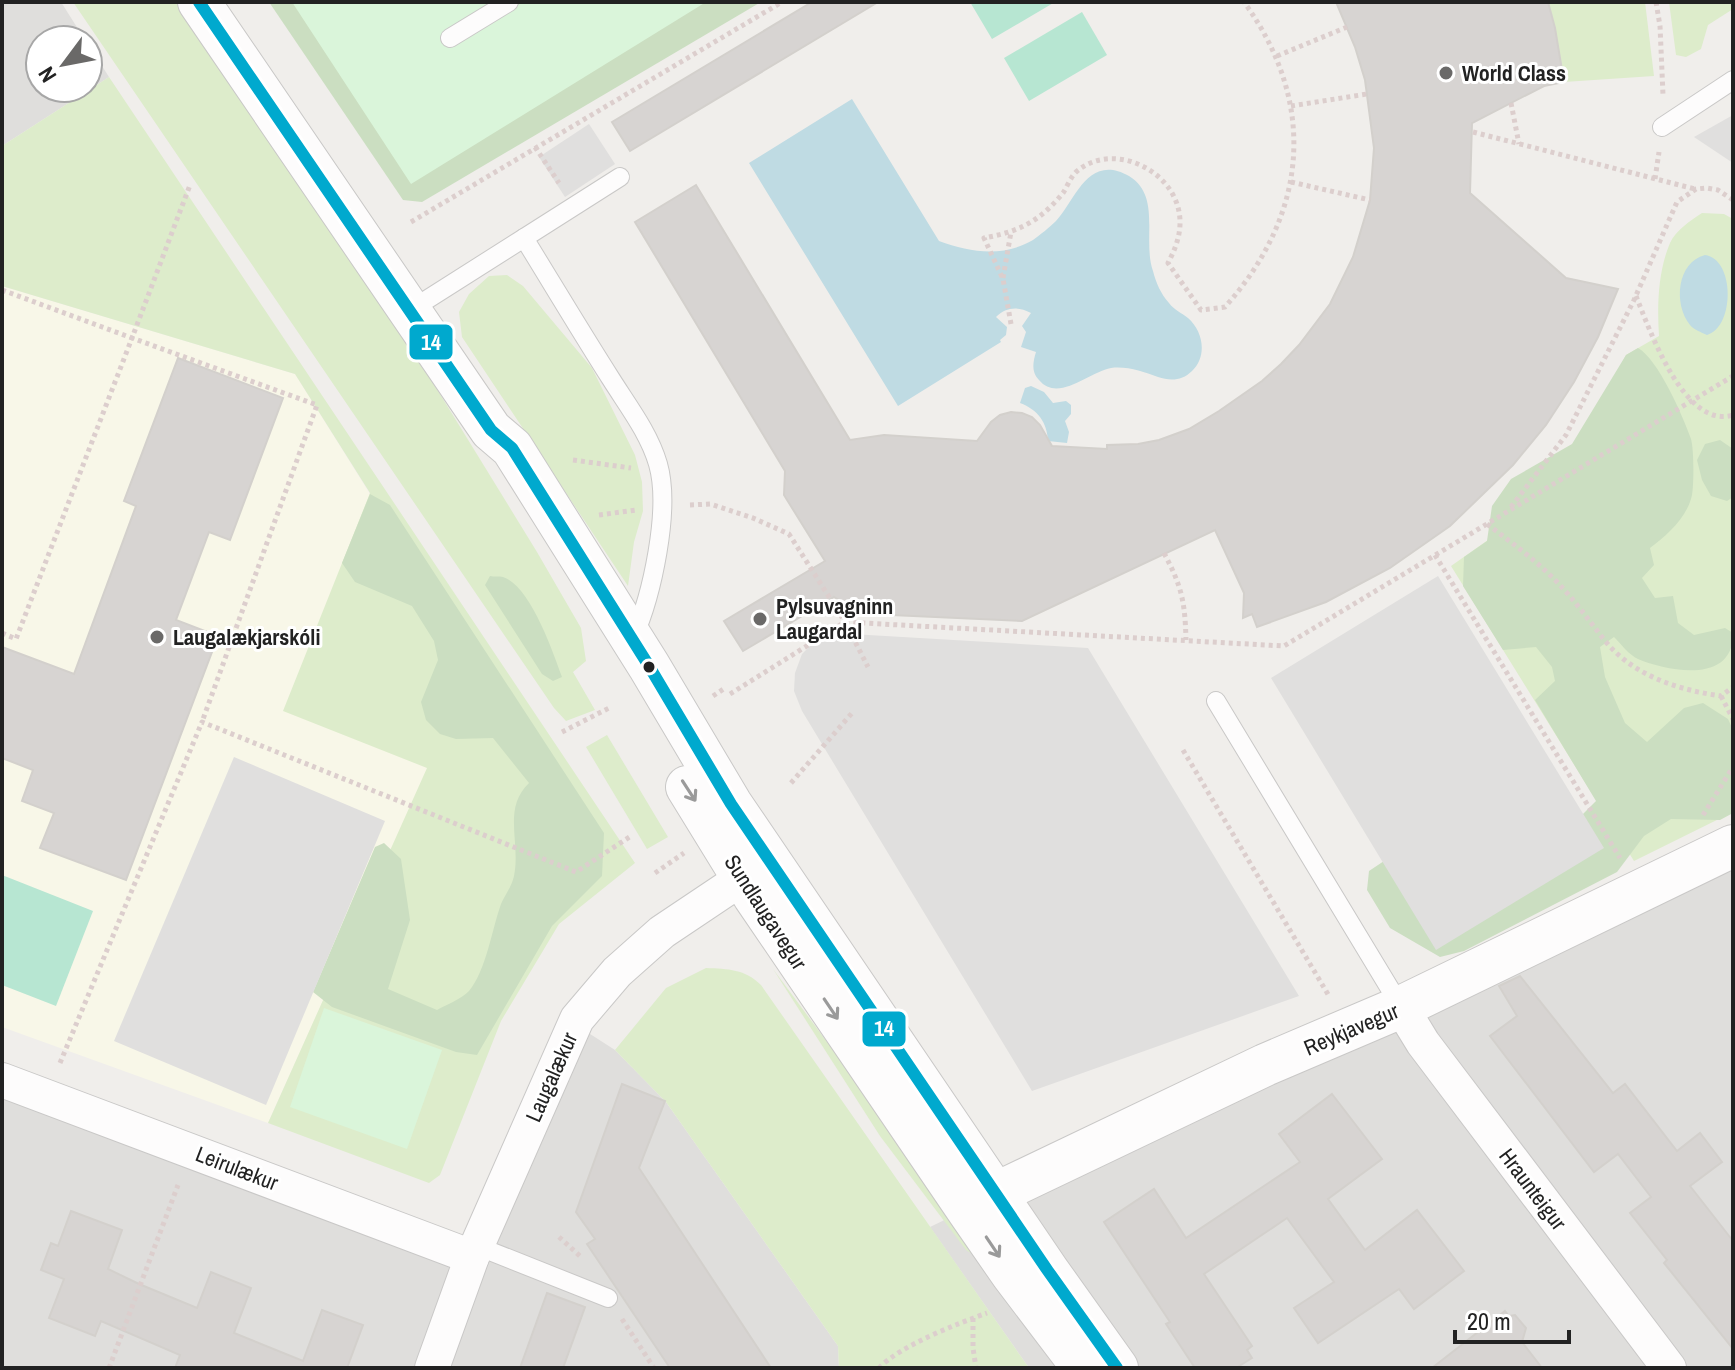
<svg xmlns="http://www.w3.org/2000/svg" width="1735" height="1370" viewBox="0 0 1735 1370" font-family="'Archivo Narrow',sans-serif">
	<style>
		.residential { fill: #dfdedc }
		.education { fill: #f8f7e8 }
		.grass { fill: #ddeccb }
		.forest { fill: #cbdec1 }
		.park { fill: #daf5da }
		.pitch { fill: #b7e6d2 }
		.parking { fill: #e0dfde }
		.water { fill: #bfdbe3 }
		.building { fill: #d7d4d2; stroke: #d3d0cc; stroke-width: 2 }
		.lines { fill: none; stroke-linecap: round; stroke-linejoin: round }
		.service-casing { stroke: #c9c8c7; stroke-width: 20 }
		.minor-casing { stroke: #c9c8c7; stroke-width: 36 }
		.tertiary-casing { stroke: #c9c8c7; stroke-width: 44 }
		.path { stroke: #dccecd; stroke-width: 5; stroke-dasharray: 4 4; stroke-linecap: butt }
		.service { stroke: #fdfcfc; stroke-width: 18 }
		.minor { stroke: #fdfcfc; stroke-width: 34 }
		.tertiary { stroke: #fdfcfc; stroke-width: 42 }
		.bus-1-casing { stroke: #fff; stroke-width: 18 }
		.bus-1 { stroke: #00a9ce; stroke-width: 12 }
		.oneway { stroke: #9a9a9a }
		.poi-dot { fill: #6a6968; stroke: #fff; stroke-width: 3 }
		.bus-dot { fill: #222; stroke: #fff; stroke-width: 3 }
		.labels { text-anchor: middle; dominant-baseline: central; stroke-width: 6; stroke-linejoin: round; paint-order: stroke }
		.poi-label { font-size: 22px; font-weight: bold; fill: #222; stroke: #fff; text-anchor: start }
		.street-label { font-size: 22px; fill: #222; stroke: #fff }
		.line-badge { stroke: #fff; stroke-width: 3 }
		.badge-label { font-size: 22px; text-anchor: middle; font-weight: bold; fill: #fff }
	</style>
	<rect width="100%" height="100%" fill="#f0eeeb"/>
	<g class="residential">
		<polygon points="2,2 61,2 85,40 40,40 40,88 88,88 88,44 109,77 2,146"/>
		<polygon points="1733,838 1733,1368 1029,1368 930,1227"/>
		<polygon points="573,1023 615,1050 666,1102 838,1346 839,1368 2,1368 2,1073 470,1250"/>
	</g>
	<polygon class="education" points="2,286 295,374 370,494 428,768 268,1123 2,1027"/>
	<g class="grass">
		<polygon points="73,2 176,2 403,334 537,552 581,628 586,661 573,672 595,710 566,721 554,708"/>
		<polygon points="1548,2 1645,2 1654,76 1564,82 1555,28"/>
		<polygon points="1669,2 1733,2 1733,9 1708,25 1701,49 1686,57 1676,55"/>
		<polygon points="109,77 635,863 559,924 501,1021 440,1175 429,1183 268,1123 427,768 283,711 370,493 295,374 2,286 2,146"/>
		<path d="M 1702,213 L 1724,214 L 1733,219 L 1733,812 L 1634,861 L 1451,566 L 1515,521 L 1564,474 L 1626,355 L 1659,336 C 1657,306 1658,271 1670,243 C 1676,230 1690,221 1702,213 Z"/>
		<polygon points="507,275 523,286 592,368 635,455 642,482 643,511 634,542 628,586 462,337 459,312 469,294 489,276"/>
		<polygon points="607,735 668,837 647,849 586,747"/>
		<path d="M 706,968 C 728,969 745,969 761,985 L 1029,1368 L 839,1368 L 838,1346 L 666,1102 L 615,1050 L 666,988 Z"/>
		<polygon points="773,969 996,1270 966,1250 880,1136"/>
	</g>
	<g class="forest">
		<polygon points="269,2 761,2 422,202 403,200"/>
		<path d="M 1638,348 C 1658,359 1683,416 1691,439 C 1694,449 1694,484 1692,495 C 1687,518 1667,535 1650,548 L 1654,565 L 1642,578 L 1655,598 L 1673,596 L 1678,623 L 1694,635 L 1725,628 L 1733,633 C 1734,684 1669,672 1638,659 C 1629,655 1621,644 1614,637 L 1600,647 L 1605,677 L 1625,723 L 1647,742 L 1684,708 L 1703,703 L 1728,719 L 1733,730 L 1733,813 L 1720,820 L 1671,819 L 1644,836 L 1617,872 L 1464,951 L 1440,957 L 1390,928 L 1367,890 L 1369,871 L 1387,859 L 1570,827 L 1596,801 L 1535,700 L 1555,681 L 1552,667 L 1536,647 L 1503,650 L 1463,586 L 1464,557 L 1487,541 L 1492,506 L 1511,479 L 1572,444 L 1626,355 Z"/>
		<polygon points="1720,440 1733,449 1733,497 1727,501 1711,496 1702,480 1697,460 1705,444"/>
		<path d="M 370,494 L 390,505 L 604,833 L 602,876 L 552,926 L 477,1055 L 456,1052 L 332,1007 L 313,992 L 375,847 L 384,843 L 401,859 L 410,920 L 388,989 L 437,1010 C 446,1005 461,999 469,991 C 486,971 492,929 501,904 C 505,895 512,886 514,876 C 521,842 502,809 529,783 L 493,738 L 456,739 L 440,734 L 426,720 L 421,702 L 438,660 L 434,641 L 412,606 L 355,582 L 342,563 Z"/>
		<path d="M 490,576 C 494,577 499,576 503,577 C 530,585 553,652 562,677 L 553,681 L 542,674 L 485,585 Z"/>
	</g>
	<g class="park">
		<polygon points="292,2 706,2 411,184"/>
		<polygon points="324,1008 442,1050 407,1149 290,1107"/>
	</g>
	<g class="pitch">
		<polygon points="970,2 1055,2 992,39"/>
		<polygon points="1082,12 1107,55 1029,101 1004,58"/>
		<polygon points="2,875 93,911 56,1006 2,985"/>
	</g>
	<g class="parking">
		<polygon points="1733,115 1733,163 1694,137"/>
		<polygon points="589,124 615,164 565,197 539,157"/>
		<polygon points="1438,576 1604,848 1436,950 1271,678"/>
		<polygon points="834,633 1088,648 1299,996 1032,1091 802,711 794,691 795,673 802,654 815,641"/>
		<polygon points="234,757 385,821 266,1105 114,1041"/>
	</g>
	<g class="water">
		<path d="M 852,99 L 939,241 C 970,252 1002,258 1033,240 C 1040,235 1050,227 1056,221 C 1076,199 1088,153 1129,176 C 1162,196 1142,240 1153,271 C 1156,283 1161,294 1169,303 C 1174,310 1182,313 1188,318 C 1204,332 1207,357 1192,371 C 1182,381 1170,381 1158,377 C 1143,372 1128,366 1111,368 C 1089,372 1058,403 1039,380 C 1031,372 1033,362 1036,352 L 1021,347 L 1026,332 L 1022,326 L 1031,313 C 1018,306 1006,307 996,317 L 1007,327 L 1006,335 L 1000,340 L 1001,342 L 898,406 L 749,163 Z"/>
		<path d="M 1705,255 C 1735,259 1735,327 1707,335 C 1701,332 1694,330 1690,325 C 1673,304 1677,262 1705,255 Z"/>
		<path d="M 1031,386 L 1044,392 L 1053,403 L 1066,401 L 1071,405 L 1071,414 L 1065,421 L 1069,432 L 1067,443 L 1048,441 C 1047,422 1038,410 1020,403 L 1025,388 Z"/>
	</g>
	<g class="building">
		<polygon points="812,2 878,2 630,151 612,122"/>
		<polygon points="1336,2 1548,2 1555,28 1564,82 1544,86 1472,123 1470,193 1566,278 1618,289 1598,337 1574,382 1546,425 1513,465 1450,526 1390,568 1326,602 1257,627 1252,614 1243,618 1244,593 1215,530 1022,621 869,614 860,613 834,597 743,651 724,621 825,561 784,495 785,471 635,222 696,185 850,440 884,435 977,441 991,422 1000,415 1011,412 1022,413 1032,417 1040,425 1052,446 1107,449 1107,445 1138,444 1159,440 1189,429 1219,411 1262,381 1281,364 1299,345 1330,304 1353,257 1370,200 1374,148 1365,80 1355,47"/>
		<polygon points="178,358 283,398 230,540 209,532 176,620 218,636 126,880 40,848 54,813 22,801 33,770 2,758 2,647 74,674 136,506 124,501"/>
		<polygon points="1520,976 1613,1093 1625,1084 1677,1151 1700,1133 1722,1162 1690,1186 1733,1241 1733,1349 1664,1263 1667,1260 1630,1213 1651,1197 1618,1154 1594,1172 1490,1036 1517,1016 1499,986"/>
		<polygon points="622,1084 665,1101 639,1168 771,1368 670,1368 587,1244 595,1239 576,1212"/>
		<polygon points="1332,1094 1382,1159 1328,1199 1365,1250 1417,1210 1464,1271 1414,1309 1399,1289 1318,1343 1294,1308 1334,1282 1287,1218 1204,1274 1252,1346 1247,1350 1252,1358 1236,1368 1195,1368 1166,1324 1170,1322 1104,1222 1154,1189 1186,1238 1300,1162 1279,1134"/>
		<polygon points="71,1211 122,1230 108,1269 139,1284 197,1308 211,1272 251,1288 234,1333 303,1361 322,1310 363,1325 347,1368 175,1368 180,1355 101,1321 95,1336 49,1318 64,1279 41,1270 51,1243 58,1246"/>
		<polygon points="547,1293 585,1307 563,1368 520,1368"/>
		<polygon points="1505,1311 1509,1316 1515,1315 1526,1328 1522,1342 1542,1368 1432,1368"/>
	</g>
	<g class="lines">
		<defs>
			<g id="service">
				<polyline points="450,38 509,2"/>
				<polyline points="1662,127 1733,80"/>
				<polyline points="524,238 620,177"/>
				<path d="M 409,311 L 524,238 C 553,285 581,332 611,379 C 628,406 649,433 658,464 C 671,509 652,596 633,638"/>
				<polyline points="1216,701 1401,1007"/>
				<polyline points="477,1246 608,1298"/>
			</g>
			<g id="minor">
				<polyline points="1401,1007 1423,1043 1669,1368"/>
				<polyline points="2,1080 472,1257"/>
				<polyline points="432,1368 472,1257 577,1019 617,972 662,932 762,865"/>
			</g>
			<g id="tertiary">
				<polyline points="199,2 491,430 512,448 649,666 731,804 1048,1271 1117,1368"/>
				<polyline points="687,787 754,896 969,1212 1012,1274 1075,1357"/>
				<polyline points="973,1209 997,1193 1265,1065 1401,1007 1733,846"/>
			</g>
		</defs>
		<use href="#service" class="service-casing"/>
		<use href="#minor" class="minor-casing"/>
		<use href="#tertiary" class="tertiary-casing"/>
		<g class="path">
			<polyline points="1656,2 1660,26 1663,95"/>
			<polyline points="1277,56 1347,27"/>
			<polyline points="1511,103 1519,144"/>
			<polyline points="1291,106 1367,94"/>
			<polyline points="1473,132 1695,189"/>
			<polyline points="535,147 559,183"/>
			<polyline points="1655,179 1659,152"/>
			<polyline points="1291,182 1370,200"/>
			<polyline points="411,222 782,2"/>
			<polyline points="1003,278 1011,232"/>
			<polyline points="2,290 132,338 190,185"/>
			<path d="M 1636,296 C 1650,331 1685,430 1733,415"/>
			<path d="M 1011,324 L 1003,279 L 984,238 C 1000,235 1016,231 1031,222 C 1043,215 1054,204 1063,193 C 1067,187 1070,178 1076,172 C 1109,143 1164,165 1177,204 C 1184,225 1178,244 1168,263 L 1201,310 L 1225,307 C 1308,214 1318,104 1244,2"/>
			<polyline points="573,460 631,468"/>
			<polyline points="690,505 710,504 753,518 789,534 845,622 868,667"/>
			<polyline points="1511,507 1566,435 1634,300 1677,202 1696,189 1707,188 1718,190 1733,200"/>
			<polyline points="599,515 636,510"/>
			<path d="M 1487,524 C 1512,543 1537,561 1559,584 C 1576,602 1590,622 1606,642 C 1634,676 1679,690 1721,696 L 1733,687"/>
			<path d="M 1164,553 C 1182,587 1185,602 1186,640"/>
			<polyline points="1435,555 1620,858"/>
			<polyline points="2,633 16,639 132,338 317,405 202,722"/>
			<polyline points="730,694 845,622 1284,646 1733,376"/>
			<polyline points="713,696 725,688"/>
			<polyline points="1721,696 1733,719"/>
			<polyline points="562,732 609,708"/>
			<polyline points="1183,750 1329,996"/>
			<polyline points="791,783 853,712"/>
			<polyline points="1703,815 1733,767"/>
			<polyline points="655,873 684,853"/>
			<polyline points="60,1063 202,722 576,872 631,836"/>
			<polyline points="559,1237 581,1257"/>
			<polyline points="973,1318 973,1348 976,1368"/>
			<polyline points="622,1319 654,1368"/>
			<polyline points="109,1368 178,1185"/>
			<path d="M 879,1368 C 901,1345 957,1324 987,1313"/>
		</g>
		<use href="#service" class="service"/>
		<use href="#minor" class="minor"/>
		<use href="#tertiary" class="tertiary"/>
		<defs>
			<polyline id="bus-1" points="199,2 491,430 512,448 649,666 731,804 1048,1271 1117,1368"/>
		</defs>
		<use href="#bus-1" class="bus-1-casing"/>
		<use href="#bus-1" class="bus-1"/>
	</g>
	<defs><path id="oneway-shaft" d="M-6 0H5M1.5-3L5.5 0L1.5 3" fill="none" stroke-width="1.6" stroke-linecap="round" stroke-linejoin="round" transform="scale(2)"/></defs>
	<g class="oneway">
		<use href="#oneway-shaft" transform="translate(689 791) rotate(57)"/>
		<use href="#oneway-shaft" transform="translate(831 1009) rotate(56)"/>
		<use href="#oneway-shaft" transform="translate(993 1247) rotate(56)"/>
	</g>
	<g class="poi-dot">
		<circle cx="1446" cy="73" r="8"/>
		<circle cx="760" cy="619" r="8"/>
		<circle cx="157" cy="637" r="8"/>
	</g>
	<circle class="bus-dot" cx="649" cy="667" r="7"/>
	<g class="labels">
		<g class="poi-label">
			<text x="1462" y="73">World Class</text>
			<text x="776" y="606">Pylsuvagninn<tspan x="776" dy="25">Laugardal</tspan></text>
			<text x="173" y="637">Laugalækjarskóli</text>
		</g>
		<g class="street-label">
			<text transform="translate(766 912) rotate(57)">Sundlaugavegur</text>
			<text transform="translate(1351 1029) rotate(-23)">Reykjavegur</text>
			<text transform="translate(551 1077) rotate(-66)">Laugalækur</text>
			<text transform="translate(237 1168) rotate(21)">Leirulækur</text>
			<text transform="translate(1533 1189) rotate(53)">Hraunteigur</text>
		</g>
	</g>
	<g class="line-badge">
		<rect x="408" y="323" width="46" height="38" rx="8" fill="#00a9ce"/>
		<rect x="861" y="1010" width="46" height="38" rx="8" fill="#00a9ce"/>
	</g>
	<g class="badge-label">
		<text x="431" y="350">14</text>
		<text x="884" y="1036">14</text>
	</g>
	<rect width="1735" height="1370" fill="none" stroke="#222222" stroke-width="8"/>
	<g transform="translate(64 64) rotate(238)"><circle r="38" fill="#ffffff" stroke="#a7a7a7" stroke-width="2"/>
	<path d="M0-6L14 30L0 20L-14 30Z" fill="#6a6968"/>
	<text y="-12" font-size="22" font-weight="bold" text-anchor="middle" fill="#222222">N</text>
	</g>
	<path d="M1455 1330v12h114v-12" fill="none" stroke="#222222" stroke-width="4"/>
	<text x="1467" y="1330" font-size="24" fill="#222222" stroke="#ffffff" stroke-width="6" paint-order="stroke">20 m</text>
</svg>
